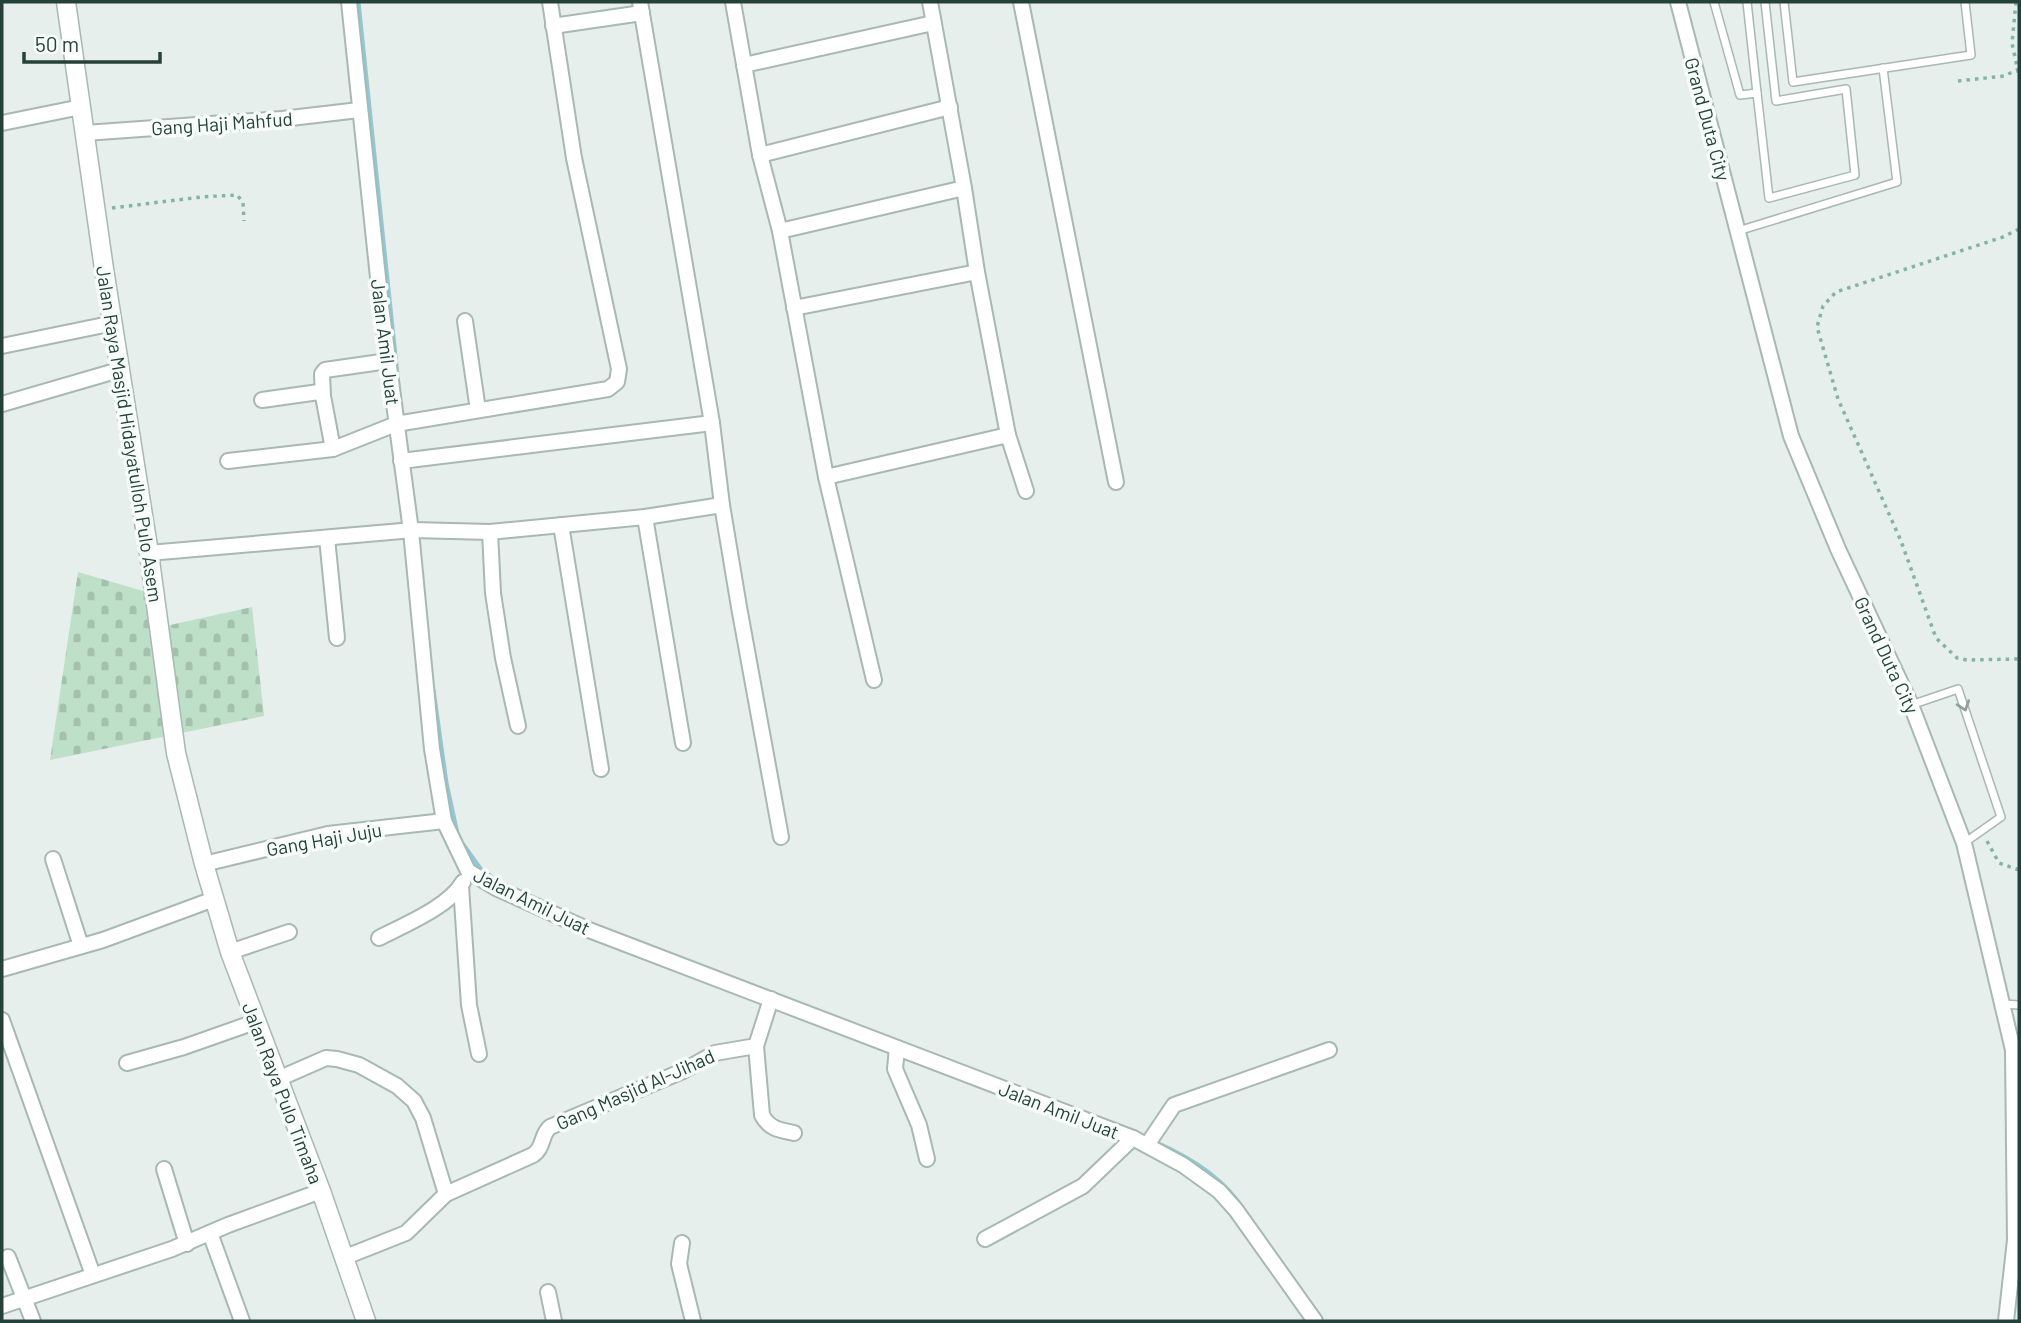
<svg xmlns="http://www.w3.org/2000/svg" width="2021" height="1323" viewBox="0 0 2021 1323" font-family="Barlow,sans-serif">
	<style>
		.cemetery { fill: url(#cemetery-stones) }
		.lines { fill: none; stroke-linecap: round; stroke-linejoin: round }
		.stream { stroke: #8ec9d4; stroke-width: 5 }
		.service-casing { stroke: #a8b8b2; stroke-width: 10 }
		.minor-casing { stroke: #a8b8b2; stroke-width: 18 }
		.tertiary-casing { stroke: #a8b8b2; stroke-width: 21 }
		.path { stroke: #86b3a5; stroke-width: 3.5; stroke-dasharray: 3.5 5; stroke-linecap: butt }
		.service { stroke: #fff; stroke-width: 7 }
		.minor { stroke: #fff; stroke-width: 14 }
		.tertiary { stroke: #fff; stroke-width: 18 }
		.oneway { stroke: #92a09c }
		.labels { text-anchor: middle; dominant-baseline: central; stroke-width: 7; stroke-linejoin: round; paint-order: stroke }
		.street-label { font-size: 19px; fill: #24423a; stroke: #f7fbf9 }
	</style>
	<defs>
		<pattern id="cemetery-stones" width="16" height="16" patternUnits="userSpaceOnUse" patternTransform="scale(1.75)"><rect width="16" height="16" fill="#bfe0c8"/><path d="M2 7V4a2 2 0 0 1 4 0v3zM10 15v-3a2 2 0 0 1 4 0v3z" fill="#a4c1ad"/></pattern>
	</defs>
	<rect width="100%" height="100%" fill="#e6efeb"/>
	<polygon class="cemetery" points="78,572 150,593 152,629 252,607 264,716 50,760"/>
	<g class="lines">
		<g class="stream">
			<polyline points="358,2 398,385"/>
			<polyline points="433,690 446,783 458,838 481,870 490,876"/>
			<path d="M 1154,1142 C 1189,1157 1224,1178 1244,1211"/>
		</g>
		<defs>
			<g id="service">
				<polyline points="1714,2 1740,95 1757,93 1769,198 1855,175 1846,89 1776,101 1765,2"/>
				<polyline points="1747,2 1757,93"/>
				<polyline points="1784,2 1793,82 1971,55 1965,2"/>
				<polyline points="1738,231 1897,182 1883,68"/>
				<polyline points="1911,705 1958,689 2001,817 1964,843"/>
				<polyline points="2003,1004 2019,1005"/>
			</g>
			<g id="minor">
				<polyline points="349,2 381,306 411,531 432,749 444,821 468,871 496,888 589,930 1133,1138 1183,1165 1219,1191 1236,1210 1315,1321"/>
				<polyline points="640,2 712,423 722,505 739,607 781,837"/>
				<polyline points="733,2 760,155 780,231 826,477 874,680"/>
				<polyline points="1021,2 1116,482"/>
				<polyline points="1678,2 1791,436 1838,549 1911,705 1964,843 2013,1050 2015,1240 2006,1321"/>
				<polyline points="553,26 642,13"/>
				<polyline points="744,65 933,23"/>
				<polyline points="2,123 81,107"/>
				<polyline points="85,133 282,119 359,110"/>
				<polyline points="760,155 950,107"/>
				<polyline points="780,231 964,188"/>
				<polyline points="794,308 977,272"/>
				<polyline points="465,321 478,410"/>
				<polyline points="2,346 114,323"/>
				<polyline points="323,396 322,374 325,370 388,361"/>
				<polyline points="262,400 319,392 323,396 333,449"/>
				<polyline points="2,404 119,370"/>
				<polyline points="1008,435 1026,491"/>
				<polyline points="228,461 333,449 396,424 608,389 617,382 619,369 574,158 550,2"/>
				<polyline points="401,461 712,423"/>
				<polyline points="826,477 1008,435 977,272 964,188 930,2"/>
				<polyline points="645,517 683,743"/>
				<polyline points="561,525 601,769"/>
				<polyline points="490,532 493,593 503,658 518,726"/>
				<polyline points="327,538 337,638"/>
				<polyline points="149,553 413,530 490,532 645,517 722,505"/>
				<polyline points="53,859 81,946"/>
				<polyline points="204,864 328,834 444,821"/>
				<polyline points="461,886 469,1005 479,1054"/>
				<path d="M 379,938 C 404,925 449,907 463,882"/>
				<polyline points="230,952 289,932"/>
				<polyline points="2,969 103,940 214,899"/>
				<polyline points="2,1020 93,1275"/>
				<path d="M 756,1046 L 762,1115 C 769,1129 780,1130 794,1133"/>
				<polyline points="897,1048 895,1069 919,1125 927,1159"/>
				<polyline points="127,1063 184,1047 255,1022"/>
				<polyline points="278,1079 326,1058 337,1059 359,1065 397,1086 414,1101 423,1118 446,1194"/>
				<polyline points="1147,1145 1174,1105 1329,1050"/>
				<polyline points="164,1169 187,1244"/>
				<polyline points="210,1233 242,1321"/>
				<polyline points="985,1239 1083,1186 1133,1138"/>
				<polyline points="682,1243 679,1264 693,1321"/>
				<polyline points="8,1257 33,1321"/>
				<path d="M 343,1258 L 406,1233 L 446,1194 L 533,1155 C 544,1148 541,1134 550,1127 L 683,1071 L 715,1053 L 756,1046 L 771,999"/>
				<polyline points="548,1292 554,1321"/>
				<polyline points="2,1306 172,1249 228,1225 321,1191"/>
			</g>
			<polyline id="tertiary" points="66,2 104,269 149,553 176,753 204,864 230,952 321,1191 366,1321"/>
		</defs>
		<use href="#service" class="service-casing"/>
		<use href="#minor" class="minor-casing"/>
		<use href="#tertiary" class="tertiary-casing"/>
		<g class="path">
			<polyline points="2016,2 2012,43 2019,76"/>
			<polyline points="1958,81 2004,76 2019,69"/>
			<polyline points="112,208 201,197 237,195 243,202 244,221"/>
			<polyline points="2019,229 2003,237 1836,292 1823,306 1817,327 1838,399 1901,541 1936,638 1957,658 1967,660 2019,659"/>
			<polyline points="1987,841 1999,863 2019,870"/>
		</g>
		<use href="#service" class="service"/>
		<use href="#minor" class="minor"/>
		<use href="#tertiary" class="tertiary"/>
	</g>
	<defs><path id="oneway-chevron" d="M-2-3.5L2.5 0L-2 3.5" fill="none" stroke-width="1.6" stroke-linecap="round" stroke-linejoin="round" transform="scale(1.75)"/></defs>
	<use class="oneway" href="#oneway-chevron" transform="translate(1964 706) rotate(71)"/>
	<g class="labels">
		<g class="street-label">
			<text transform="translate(1708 119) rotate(75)">Grand Duta City</text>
			<text transform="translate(222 123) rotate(-4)">Gang Haji Mahfud</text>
			<text transform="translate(386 342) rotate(83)">Jalan Amil Juat</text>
			<text transform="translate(130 434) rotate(81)">Jalan Raya Masjid Hidayatulloh Pulo Asem</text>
			<text transform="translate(1887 655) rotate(65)">Grand Duta City</text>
			<text transform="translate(324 839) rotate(-10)">Gang Haji Juju</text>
			<text transform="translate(532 901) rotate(26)">Jalan Amil Juat</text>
			<text transform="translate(635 1089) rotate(-24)">Gang Masjid Al-Jihad</text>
			<text transform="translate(283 1093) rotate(69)">Jalan Raya Pulo Timaha</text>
			<text transform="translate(1059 1110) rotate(21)">Jalan Amil Juat</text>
		</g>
	</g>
	<rect width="2021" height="1323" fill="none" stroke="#24423a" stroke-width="7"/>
	<path d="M24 52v10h136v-10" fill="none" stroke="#24423a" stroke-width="3.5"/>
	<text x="35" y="52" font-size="21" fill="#24423a" stroke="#f7fbf9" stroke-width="5" paint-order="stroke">50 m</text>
</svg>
